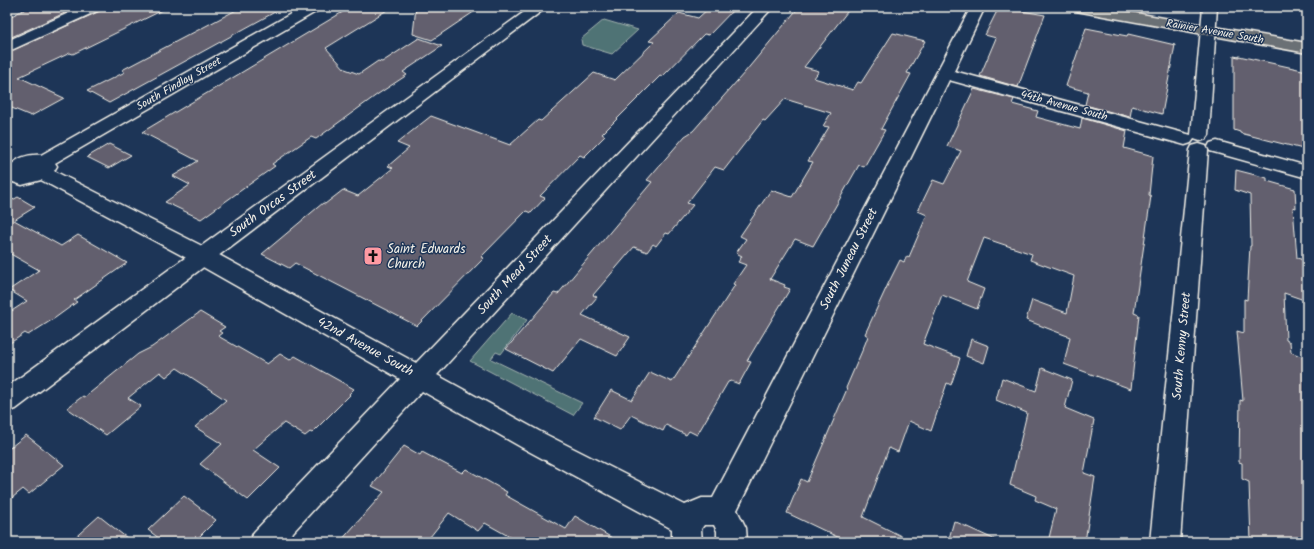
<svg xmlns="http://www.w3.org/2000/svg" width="1314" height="549" viewBox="0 0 1314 549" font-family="Kalam,sans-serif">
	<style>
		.green { fill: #4f7374; stroke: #a2b2ae }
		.building { fill: #625f6e; stroke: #f4f1e8 }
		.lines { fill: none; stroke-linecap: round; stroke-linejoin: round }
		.street-casing { stroke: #f4f1e8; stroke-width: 3 }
		.secondary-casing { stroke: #f4f1e8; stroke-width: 3 }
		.primary-casing { stroke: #f4f1e8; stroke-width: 3 }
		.street { fill: #1d3557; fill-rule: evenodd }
		.secondary { fill: #1d3557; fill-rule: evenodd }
		.primary { fill: #6b6f75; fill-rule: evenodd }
		.labels { text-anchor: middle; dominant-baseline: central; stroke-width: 3; stroke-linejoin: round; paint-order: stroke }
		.far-street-label { font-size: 11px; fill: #f4f1e8; stroke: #1d3557 }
		.street-label { font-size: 13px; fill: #f4f1e8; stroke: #1d3557 }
		.poi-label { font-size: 13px; fill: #f4f1e8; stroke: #1d3557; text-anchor: start }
	</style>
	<rect width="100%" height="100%" fill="#1d3557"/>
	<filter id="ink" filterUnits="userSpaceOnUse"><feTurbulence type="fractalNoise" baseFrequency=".025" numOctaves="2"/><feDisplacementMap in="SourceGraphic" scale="8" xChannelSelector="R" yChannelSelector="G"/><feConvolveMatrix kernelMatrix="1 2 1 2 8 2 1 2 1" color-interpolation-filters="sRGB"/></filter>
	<g filter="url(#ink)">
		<g class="green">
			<polygon points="604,20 638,30 612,54 582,45 581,39"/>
			<polygon points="512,313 527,320 501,354 496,352 491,359 582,403 573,415 470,361"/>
		</g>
		<g class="building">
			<polygon points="30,7 78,7 7,39 7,18"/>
			<polygon points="102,7 169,7 73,54 70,53 19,77 64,98 31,116 7,106 7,53 100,11"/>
			<polygon points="242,7 284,7 109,103 87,91 125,72 122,70"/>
			<polygon points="351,7 392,7 326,48 345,69 359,74 378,61 382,62 419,38 442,46 403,72 407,75 378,94 316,139 311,137 272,164 275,166 201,219 165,202 190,185 173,176 198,161 142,132"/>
			<polygon points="416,7 481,7 432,40 413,34"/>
			<polygon points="710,7 736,7 709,35 704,34 662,77 660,76 602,134 605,136 584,157 580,155 540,196 545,198 531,213 526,211 481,257 484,258 417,326 295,263 289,268 262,254 323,203 325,204 343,190 358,196 393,168 388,166 409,148 397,143 431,116 510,145 538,120 541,121 594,73 615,80 654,42 649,41 679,13 698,18"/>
			<polygon points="799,7 851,7 804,67 819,71 814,78 853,90 858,82 861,83 893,33 925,41 907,73 911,74 881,129 885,130 864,167 859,165 813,246 795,239 770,279 785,285 784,287 790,289 747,361 751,362 739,384 731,381 728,382 697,435 689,431 686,435 666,425 663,431 631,415 620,430 594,417 611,390 632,400 650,372 672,382 735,285 733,284 746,265 738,262 742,256 736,253 746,239 740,236 771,190 792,197 813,162 808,161 829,127 823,126 831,113 785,99 765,121 763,120 724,170 715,167 687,203 693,205 669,234 666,233 656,246 653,244 647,252 634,247 593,295 597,297 582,315 630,337 617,356 581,339 553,373 506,349 554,293 558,294 652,182 647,180 685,136 693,131 745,72"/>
			<polygon points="999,7 1045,15 1018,87 980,76 996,38 985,35"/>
			<polygon points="1086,28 1127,36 1128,34 1175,45 1162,114 1132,106 1130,117 1085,105 1088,92 1066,86"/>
			<polygon points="1234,56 1239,57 1239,56 1307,71 1307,150 1240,133 1240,132 1234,130"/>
			<polygon points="974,89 1014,99 1012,104 1038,111 1036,117 1080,129 1082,118 1127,131 1124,148 1153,156 1149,195 1151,196 1134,313 1139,315 1131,389 1064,364 1070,337 1026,320 1032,300 1067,313 1074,276 1030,260 1032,254 984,238 967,282 984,289 977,309 942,295 923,344 960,358 951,385 947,383 931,431 909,421 898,452 889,448 863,517 913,542 848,542 787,513 801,479 807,482 847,389 846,388 865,344 868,336 865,334 889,282 900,260 904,262 907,256 909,257 927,215 918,211 933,180 944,184 961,151 947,146"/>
			<polygon points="109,144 131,155 109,168 87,157"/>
			<polygon points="1236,170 1267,178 1267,181 1295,189 1296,208 1293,207 1297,258 1307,261 1307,301 1284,293 1286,340 1290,342 1291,352 1307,359 1307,542 1251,542 1249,482 1242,479 1242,463 1239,462 1240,400 1243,401 1237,331 1244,333 1244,299 1247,300 1250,246 1251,246 1250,195 1235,190"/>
			<polygon points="18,197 35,207 14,220 61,246 78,235 127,263 74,300 77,302 55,318 28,335 25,333 7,345 7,314 27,301 9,290 39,270 7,252 7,203"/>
			<polygon points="200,312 225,327 219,331 222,333 218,336 267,364 280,354 290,360 295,356 354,389 349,394 350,395 312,433 310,432 305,436 284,423 253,450 280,468 248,500 200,464 222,444 195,427 226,400 177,368 166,377 160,372 128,398 141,406 106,435 67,408 83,396 85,397 138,354 152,347"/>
			<polygon points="971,339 989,346 984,363 966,356"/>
			<polygon points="1042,368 1072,380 1065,408 1094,420 1084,473 1095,477 1085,542 1048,542 1056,509 1035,500 1036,496 1010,485 1027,413 996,400 1002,378 1036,391"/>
			<polygon points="26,435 64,465 29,494 23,489 7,502 7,450"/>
			<polygon points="404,446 420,455 422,452 462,473 466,469 507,492 505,495 566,529 575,516 619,542 519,542 485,523 478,531 449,513 426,542 340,542 384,492 372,486"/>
			<polygon points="184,496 216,520 194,542 164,542 148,530"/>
			<polygon points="99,516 132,542 70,542"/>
			<polygon points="954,521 1000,542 948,542"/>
		</g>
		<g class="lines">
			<defs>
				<g id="street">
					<polygon points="82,7 101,7 99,10 7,52 7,41"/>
					<path d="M 303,7 L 321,7 L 319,10 L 55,163 L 57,166 L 54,171 L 210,250 L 416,363 L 758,7 L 773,7 L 437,375 L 539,431 L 685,505 L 702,498 L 713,498 L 971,7 L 985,7 L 954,71 L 1191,135 L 1203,7 L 1217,7 L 1209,135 L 1206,139 L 1200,141 L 1194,139 L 1191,143 L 1185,145 L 949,80 L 737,510 L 746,528 L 747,542 L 717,542 L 717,531 L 714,525 L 704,525 L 701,529 L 702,542 L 672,542 L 672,529 L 521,447 L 422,391 L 284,542 L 249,542 L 254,532 L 400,379 L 194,262 L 41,180 L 22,185 L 7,180 L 7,169 C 17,158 27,154 41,155 Z"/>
					<polygon points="1217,141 1307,166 1307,178 1210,151 1208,147 1210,143"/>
					<polygon points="1199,144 1206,146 1208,150 1180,542 1150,542 1190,150 1192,146"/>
				</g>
				<polygon id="secondary" points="531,7 547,7 16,409 7,412 7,387"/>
				<polygon id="primary" points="1069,7 1101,7 1307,43 1307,53 1076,11 1071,10"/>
			</defs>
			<use href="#street" class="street-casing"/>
			<use href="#secondary" class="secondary-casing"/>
			<use href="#primary" class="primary-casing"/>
			<use href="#street" class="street"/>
			<use href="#secondary" class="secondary"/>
			<use href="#primary" class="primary"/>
		</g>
	</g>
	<defs>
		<symbol id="church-square" viewBox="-11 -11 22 22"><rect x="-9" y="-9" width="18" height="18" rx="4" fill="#ff9aa2" stroke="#1d3557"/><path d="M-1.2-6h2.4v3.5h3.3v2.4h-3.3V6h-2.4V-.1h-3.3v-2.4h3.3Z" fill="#111"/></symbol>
	</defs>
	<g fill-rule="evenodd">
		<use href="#church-square" x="362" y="245" width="22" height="22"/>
	</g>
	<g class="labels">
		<g class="far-street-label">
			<text transform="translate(1215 32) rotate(10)">Rainier Avenue South</text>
			<text transform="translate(179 84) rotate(-30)">South Findlay Street</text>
			<text transform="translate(1064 106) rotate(15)">44th Avenue South</text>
		</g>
		<g class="street-label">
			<text transform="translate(273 204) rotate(-36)">South Orcas Street</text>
			<text transform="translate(849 259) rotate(-63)">South Juneau Street</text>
			<text transform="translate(515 275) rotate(-47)">South Mead Street</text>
			<text transform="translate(1182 346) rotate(-85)">South Kenny Street</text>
			<text transform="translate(365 347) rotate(29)">42nd Avenue South</text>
		</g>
		<g class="poi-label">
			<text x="387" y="249">Saint Edwards<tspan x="387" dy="15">Church</tspan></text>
		</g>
	</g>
	<rect width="1314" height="549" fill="none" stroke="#1d3557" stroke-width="24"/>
	<rect x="12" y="12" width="1290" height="525" fill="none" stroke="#f4f1e8" stroke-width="1.5" filter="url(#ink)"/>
</svg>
